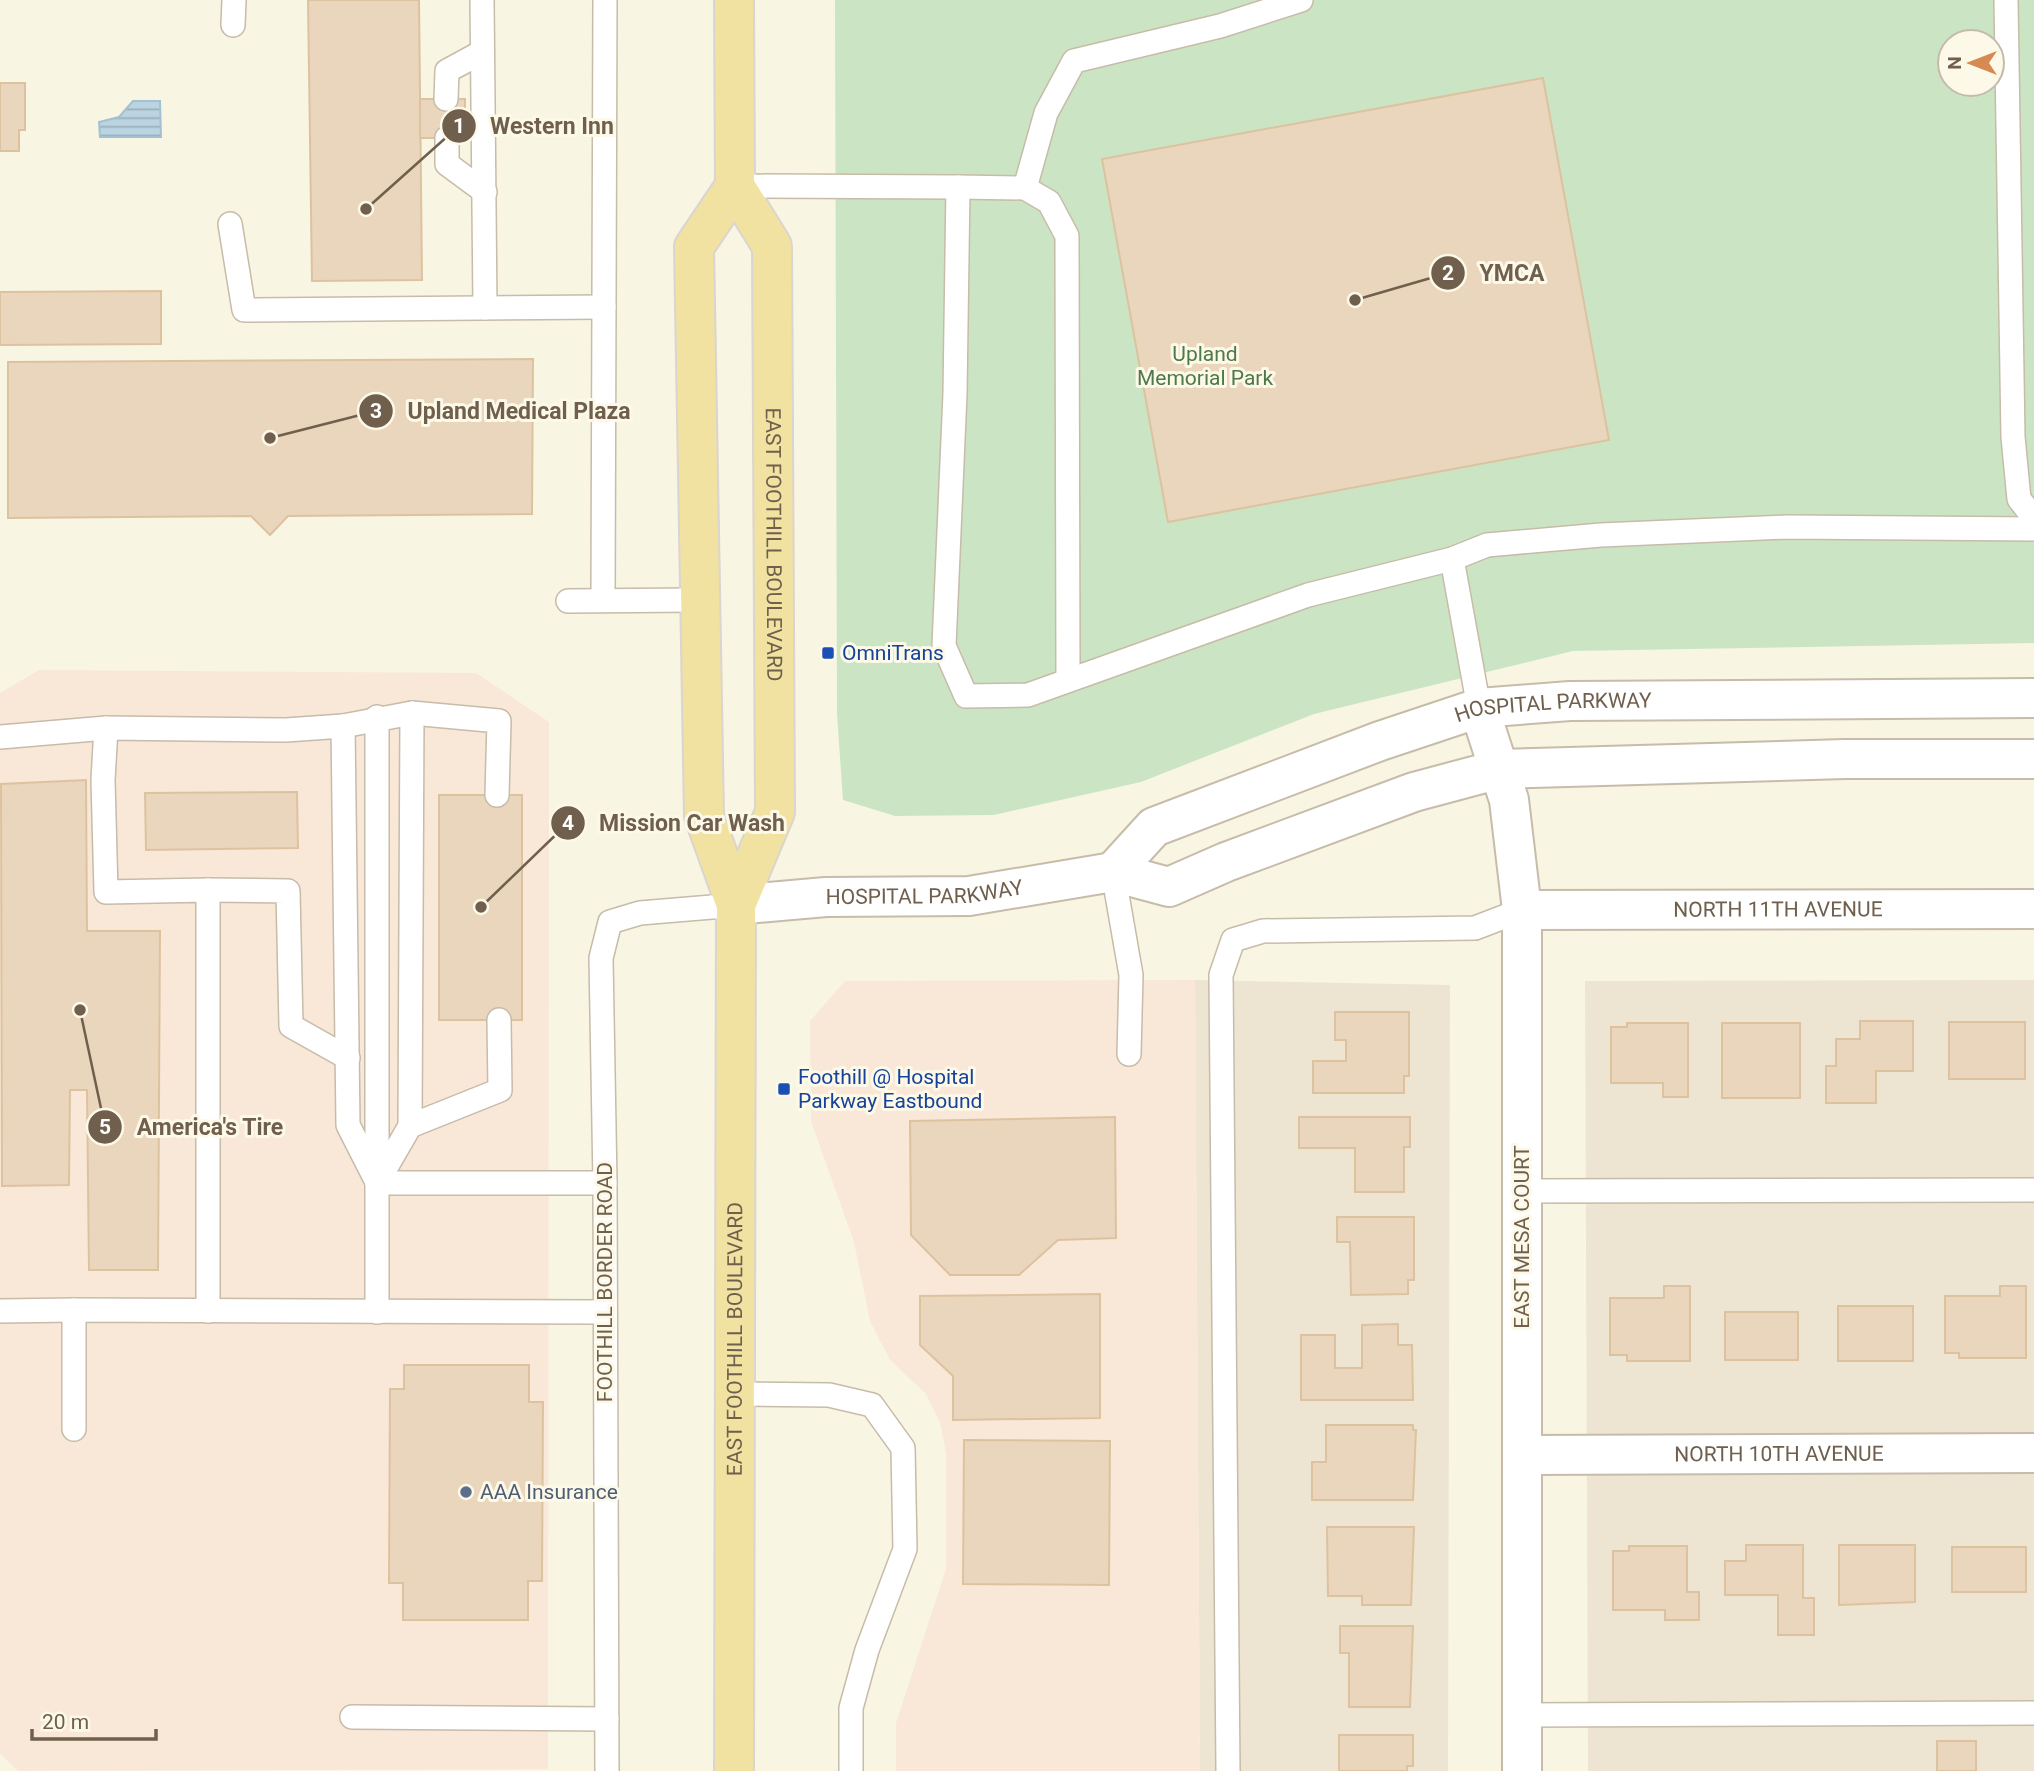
<svg xmlns="http://www.w3.org/2000/svg" width="2034" height="1771" viewBox="0 0 2034 1771" font-family="Roboto,sans-serif">
	<style>
		.residential { fill: #ede5d1 }
		.commercial { fill: #f9e8d8 }
		.green { fill: #cbe5c4; fill-rule: evenodd }
		.water { fill: url(#water-rules); stroke: #a2c1d1; stroke-width: 2 }
		.building { fill: #ead6bc; stroke: #ddc2a0; stroke-width: 2 }
		.lines { fill: none; stroke-linecap: round; stroke-linejoin: round }
		.service-casing { stroke: #c7bba9; stroke-width: 26 }
		.minor-casing { stroke: #c7bba9; stroke-width: 42 }
		.primary-casing { stroke: #dad5d0; stroke-width: 42 }
		.service { stroke: #fff; stroke-width: 23 }
		.minor { stroke: #fff; stroke-width: 38 }
		.primary { stroke: #f2e2a2; stroke-width: 38 }
		.transit-dot { fill: #1a4fb4; stroke: #fdf9e9; stroke-width: 2.5 }
		.service-dot { fill: #5c6f8a; stroke: #fdf9e9; stroke-width: 2.5 }
		.labels { text-anchor: middle; dominant-baseline: central; stroke-width: 6; stroke-linejoin: round; paint-order: stroke }
		.park-label { font-size: 21px; fill: #4e7948; stroke: #fdf9e9 }
		.street-label { font-size: 21px; fill: #6f5f4c; stroke: #fdf9e9 }
		.transit-label { font-size: 21px; fill: #164399; stroke: #fdf9e9; text-anchor: start }
		.service-label { font-size: 21px; fill: #4e5e75; stroke: #fdf9e9; text-anchor: start }
		.leader { fill: none; stroke: #6f5f4c; stroke-width: 2.5 }
		.callout-dot { fill: #6f5f4c; stroke: #fdf9e9; stroke-width: 2.5 }
		.mark-label { font-size: 21px; text-anchor: middle; font-weight: bold; fill: #fff }
		.callout-label { font-size: 23px; text-anchor: middle; font-weight: bold; fill: #6f5f4c; stroke: #fdf9e9; stroke-width: 6; stroke-linejoin: round; paint-order: stroke }
	</style>
	<defs>
		<pattern id="water-rules" width="6" height="5" patternUnits="userSpaceOnUse" patternTransform="scale(1.75)"><rect width="6" height="5" fill="#bad4e1"/><path d="M0 2.5h6" fill="none" stroke="#9bafb9"/></pattern>
	</defs>
	<rect width="100%" height="100%" fill="#f9f5e3"/>
	<g class="residential">
		<polygon points="1195,980 1450,985 1448,1771 1200,1771"/>
		<polygon points="2034,980 2034,1771 1588,1771 1585,981"/>
	</g>
	<g class="commercial">
		<polygon points="39,670 476,673 549,722 548,1769 18,1771 0,1753 0,693"/>
		<polygon points="1195,980 1200,1771 896,1771 896,1723 946,1569 946,1453 940,1422 926,1394 890,1360 870,1321 854,1242 811,1121 810,1021 845,981"/>
	</g>
	<path class="green" d="M 835,0 L 2034,0 L 2034,643 L 1573,651 L 1314,714 L 1141,782 L 994,815 L 895,816 L 843,800 L 837,714 ZM 1950,42 L 1992,42 L 1992,84 L 1950,84 Z"/>
	<polygon class="water" points="133,101 160,101 161,137 100,137 99,122 119,117"/>
	<g class="building">
		<polygon points="308,0 419,0 422,280 312,281"/>
		<polygon points="1543,78 1609,440 1168,522 1102,159"/>
		<polygon points="0,83 25,83 25,130 19,130 19,151 0,151"/>
		<rect x="420" y="99" width="45" height="39"/>
		<polygon points="161,291 161,344 0,345 0,292"/>
		<polygon points="533,359 532,514 288,516 270,535 251,516 8,518 8,362"/>
		<polygon points="86,780 87,931 160,931 158,1270 89,1270 87,1090 70,1090 69,1185 2,1186 1,784"/>
		<polygon points="297,792 298,848 146,850 145,793"/>
		<rect x="439" y="795" width="83" height="225"/>
		<polygon points="1335,1012 1409,1012 1409,1076 1404,1076 1404,1093 1313,1093 1313,1061 1346,1061 1346,1040 1335,1040"/>
		<polygon points="1860,1021 1913,1021 1913,1071 1876,1071 1876,1103 1826,1103 1826,1066 1836,1066 1836,1039 1860,1039"/>
		<rect x="1949" y="1022" width="76" height="57"/>
		<polygon points="1627,1023 1688,1023 1688,1097 1663,1097 1663,1083 1611,1083 1611,1027 1627,1027"/>
		<rect x="1722" y="1023" width="78" height="75"/>
		<polygon points="1115,1117 1116,1238 1058,1240 1019,1275 950,1275 911,1235 910,1121"/>
		<polygon points="1299,1117 1410,1117 1410,1147 1404,1147 1404,1192 1355,1192 1355,1148 1299,1148"/>
		<polygon points="1337,1217 1414,1217 1414,1280 1408,1280 1408,1294 1351,1295 1350,1242 1337,1242"/>
		<polygon points="1664,1286 1690,1286 1690,1361 1627,1361 1627,1355 1610,1355 1610,1298 1664,1298"/>
		<polygon points="2000,1286 2026,1286 2026,1358 1959,1358 1959,1353 1945,1353 1945,1296 2000,1296"/>
		<polygon points="1100,1294 1100,1418 953,1420 953,1376 920,1345 920,1296"/>
		<rect x="1838" y="1306" width="75" height="55"/>
		<rect x="1725" y="1312" width="73" height="48"/>
		<polygon points="1398,1324 1398,1345 1412,1345 1413,1400 1301,1400 1301,1335 1335,1335 1335,1368 1362,1368 1362,1325"/>
		<polygon points="404,1365 529,1365 529,1402 543,1402 542,1581 528,1581 528,1620 403,1620 403,1583 389,1583 390,1389 404,1389"/>
		<polygon points="1326,1425 1413,1425 1413,1430 1416,1430 1413,1500 1312,1500 1312,1462 1326,1462"/>
		<polygon points="964,1440 1110,1441 1109,1585 963,1584"/>
		<polygon points="1327,1527 1414,1527 1411,1605 1362,1605 1362,1596 1328,1596"/>
		<polygon points="1746,1545 1803,1545 1803,1598 1814,1598 1814,1635 1778,1635 1778,1595 1725,1595 1725,1561 1746,1561"/>
		<polygon points="1839,1545 1915,1545 1915,1602 1839,1605"/>
		<polygon points="1629,1546 1687,1546 1687,1592 1699,1592 1699,1620 1665,1620 1665,1610 1613,1610 1613,1551 1629,1551"/>
		<rect x="1952" y="1547" width="74" height="45"/>
		<polygon points="1340,1626 1413,1626 1410,1707 1349,1707 1349,1653 1340,1653"/>
		<polygon points="1339,1735 1413,1735 1413,1766 1407,1766 1407,1771 1339,1771"/>
		<rect x="1937" y="1741" width="39" height="30"/>
	</g>
	<g class="lines">
		<defs>
			<g id="service">
				<polyline points="482,0 485,308"/>
				<polyline points="2006,0 2013,437 2019,499 2034,518"/>
				<polyline points="233,25 234,0"/>
				<polyline points="446,99 447,71 482,52"/>
				<polyline points="447,138 447,164 485,192"/>
				<polyline points="735,186 958,187 955,394 944,646 966,696 1028,695 1308,595 1452,559 1479,708"/>
				<polyline points="958,187 1025,188 1049,202 1067,236 1068,680"/>
				<polyline points="1025,188 1046,113 1074,61 1220,26 1301,0"/>
				<polyline points="230,224 244,310 604,307"/>
				<polyline points="1452,559 1487,545 1601,535 1787,527 2034,529"/>
				<polyline points="603,600 605,0"/>
				<polyline points="568,601 698,600"/>
				<polyline points="412,713 499,721 497,795"/>
				<polyline points="377,717 377,1312"/>
				<polyline points="343,726 348,1125 376,1180"/>
				<polyline points="0,737 106,728"/>
				<polyline points="1113,872 1131,975 1129,1054"/>
				<polyline points="208,890 288,891 291,1026 348,1058"/>
				<polyline points="410,1126 500,1090 499,1020"/>
				<polyline points="377,1183 605,1183"/>
				<polyline points="1522,1191 2034,1190"/>
				<polyline points="0,1311 74,1310"/>
				<polyline points="208,1311 208,890 106,892 103,780 106,728 286,730 343,726 412,713 410,1126 377,1183"/>
				<polyline points="735,1394 829,1395 872,1405 903,1448 905,1549 867,1650 851,1708 851,1771"/>
				<polyline points="74,1429 74,1310 605,1312"/>
				<polyline points="1521,1715 2034,1713"/>
				<polyline points="352,1717 607,1719"/>
				<polyline points="607,1771 605,1183 601,958 610,922 640,913 736,905"/>
				<polyline points="1228,1771 1221,975 1233,940 1263,931 1475,928 1522,910"/>
			</g>
			<g id="minor">
				<polyline points="1479,708 1509,800 1522,910 1522,1771"/>
				<path id="s1" d="M 1113,872 L 1154,827 L 1380,741 L 1479,708 L 1570,701 L 2034,698"/>
				<path id="s2" d="M 736,905 L 826,897 L 969,896 L 1113,872 L 1169,887 L 1226,862 L 1414,792 L 1500,769 L 1845,759 L 2034,759"/>
				<path id="s3" d="M 1522,910 L 2034,909"/>
				<path id="s4" d="M 1523,1455 L 2034,1453"/>
			</g>
			<g id="primary">
				<path id="s5" d="M 734,0 L 735,186 L 772,246 L 775,812 L 736,905"/>
				<path id="s6" d="M 734,1771 L 736,905 L 704,816 L 694,247 L 735,186"/>
			</g>
		</defs>
		<use href="#service" class="service-casing"/>
		<use href="#minor" class="minor-casing"/>
		<use href="#primary" class="primary-casing"/>
		<use href="#service" class="service"/>
		<use href="#minor" class="minor"/>
		<use href="#primary" class="primary"/>
	</g>
	<g class="transit-dot">
		<rect x="821" y="646" width="14" height="14" rx="3.5"/>
		<rect x="777" y="1082" width="14" height="14" rx="3.5"/>
	</g>
	<circle class="service-dot" cx="466" cy="1492" r="7"/>
	<g class="labels">
		<g class="park-label">
			<text x="1205" y="354">Upland<tspan x="1205" dy="24">Memorial Park</tspan></text>
		</g>
		<g class="street-label">
			<text stroke="none"><textPath href="#s5" startOffset="555">EAST FOOTHILL BOULEVARD</textPath></text>
			<text stroke="none"><textPath href="#s1" startOffset="481">HOSPITAL PARKWAY</textPath></text>
			<text stroke="none"><textPath href="#s2" startOffset="189">HOSPITAL PARKWAY</textPath></text>
			<text stroke="none"><textPath href="#s3" startOffset="256">NORTH 11TH AVENUE</textPath></text>
			<text transform="translate(1522 1237) rotate(-90)">EAST MESA COURT</text>
			<text transform="translate(605 1282) rotate(-90)">FOOTHILL BORDER ROAD</text>
			<text stroke="none"><textPath href="#s6" startOffset="432">EAST FOOTHILL BOULEVARD</textPath></text>
			<text stroke="none"><textPath href="#s4" startOffset="256">NORTH 10TH AVENUE</textPath></text>
		</g>
		<g class="transit-label">
			<text x="842" y="653">OmniTrans</text>
			<text x="798" y="1077">Foothill @ Hospital<tspan x="798" dy="24">Parkway Eastbound</tspan></text>
		</g>
		<g class="service-label">
			<text x="480" y="1492">AAA Insurance</text>
		</g>
	</g>
	<path class="leader" d="M366 209L459 126M1355 300L1448 273M270 438L376 411M481 907L568 823M80 1010L105 1127"/>
	<g class="callout-dot">
		<circle cx="366" cy="209" r="7"/>
		<circle cx="1355" cy="300" r="7"/>
		<circle cx="270" cy="438" r="7"/>
		<circle cx="481" cy="907" r="7"/>
		<circle cx="80" cy="1010" r="7"/>
		<circle cx="459" cy="126" r="18"/>
		<circle cx="1448" cy="273" r="18"/>
		<circle cx="376" cy="411" r="18"/>
		<circle cx="568" cy="823" r="18"/>
		<circle cx="105" cy="1127" r="18"/>
	</g>
	<g class="mark-label">
		<text x="459" y="133">1</text>
		<text x="1448" y="280">2</text>
		<text x="376" y="418">3</text>
		<text x="568" y="830">4</text>
		<text x="105" y="1134">5</text>
	</g>
	<g class="callout-label">
		<text x="552" y="134">Western Inn</text>
		<text x="1512" y="281">YMCA</text>
		<text x="519" y="419">Upland Medical Plaza</text>
		<text x="692" y="831">Mission Car Wash</text>
		<text x="210" y="1135">America's Tire</text>
	</g>
	<g transform="translate(1971 63) rotate(270)"><circle r="33" fill="#fdf9e9" stroke="#c4bbaa" stroke-width="2"/>
	<path d="M0-5L12 26L0 18L-12 26Z" fill="#d78954"/>
	<text y="-10" font-size="19" font-weight="bold" text-anchor="middle" fill="#6f5f4c">N</text>
	</g>
	<path d="M32 1729v10h124v-10" fill="none" stroke="#6f5f4c" stroke-width="3.5"/>
	<text x="42" y="1729" font-size="21" fill="#6f5f4c" stroke="#fdf9e9" stroke-width="5" paint-order="stroke">20 m</text>
</svg>
